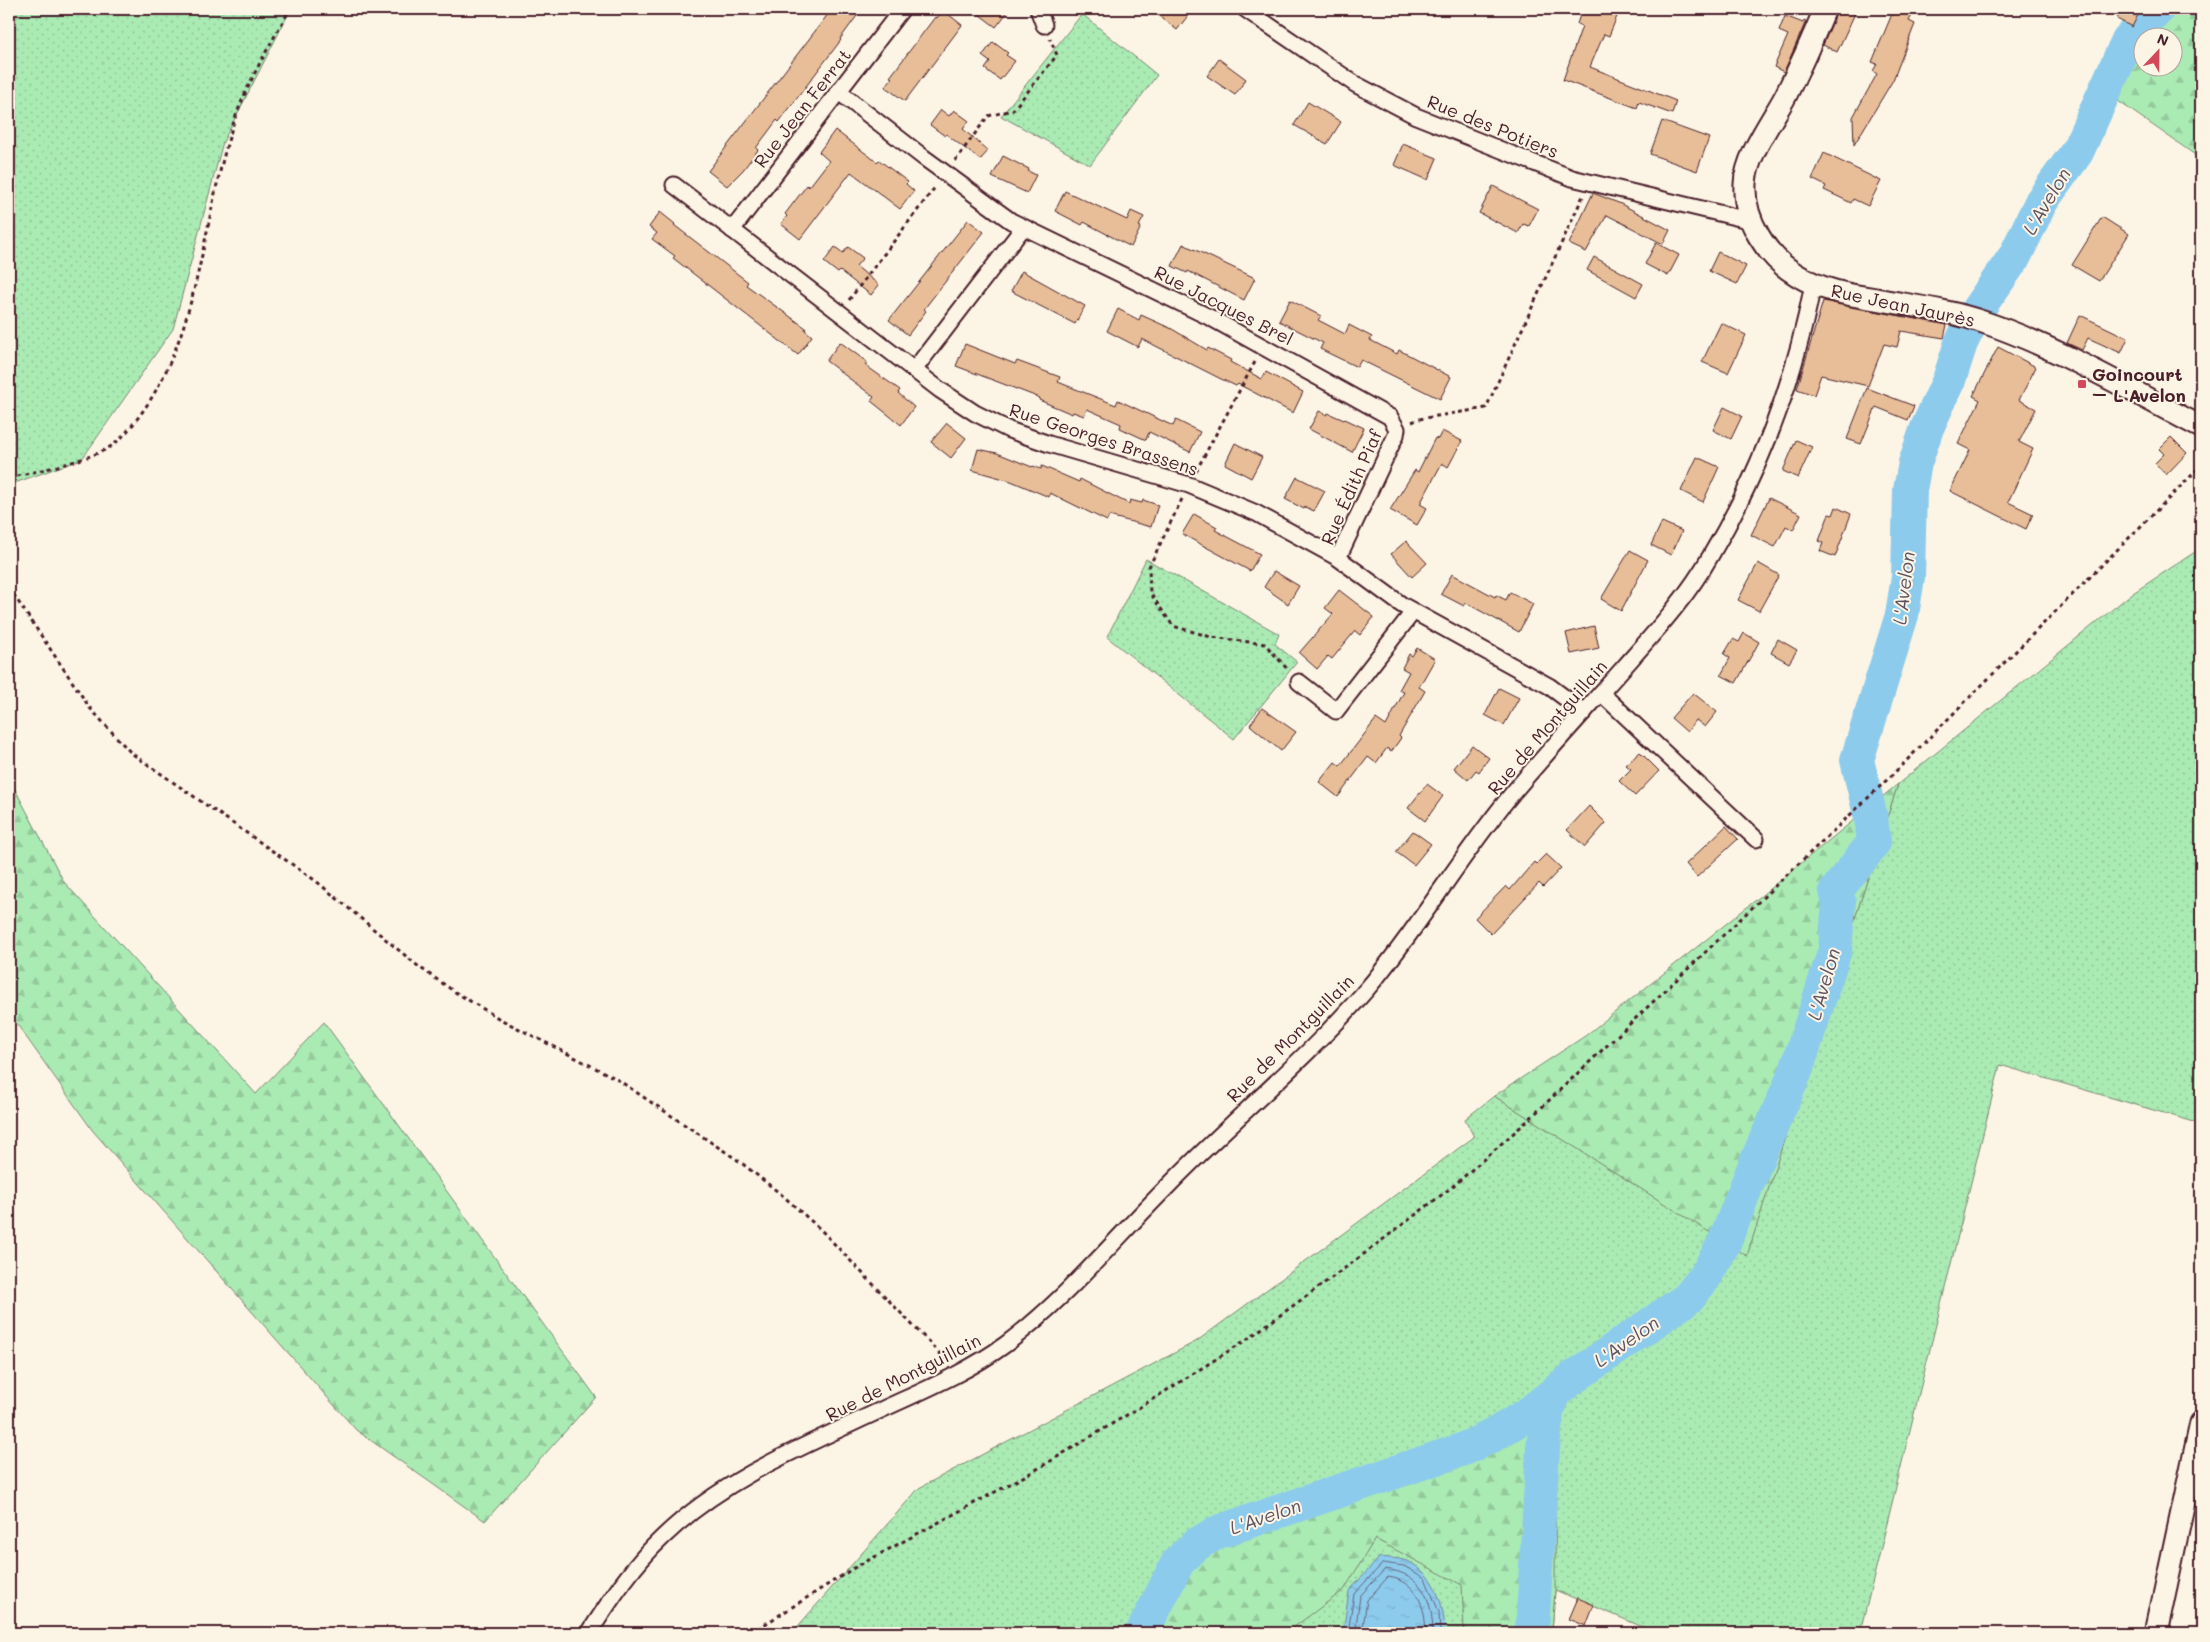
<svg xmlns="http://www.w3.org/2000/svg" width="2210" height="1642" viewBox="0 0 2210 1642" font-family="Mali,sans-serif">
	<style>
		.green { fill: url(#green-dots); stroke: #7a8570 }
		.forest { fill: url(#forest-firs); stroke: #7a8570 }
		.water { fill: url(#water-ripples); stroke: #72869f }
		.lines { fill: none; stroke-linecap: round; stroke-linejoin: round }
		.shore { stroke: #656479; stroke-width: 1 }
		.river { stroke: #8dcbed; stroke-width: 34 }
		.building { fill: #e7be97; stroke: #4a1f2b }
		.street-casing { stroke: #4a1f2b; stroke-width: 19 }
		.secondary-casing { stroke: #4a1f2b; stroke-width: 25 }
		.path { stroke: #4a1f2b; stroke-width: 3; stroke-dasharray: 4 4; stroke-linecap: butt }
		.street { stroke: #fcf5e5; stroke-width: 15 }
		.secondary { stroke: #fcf5e5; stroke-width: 21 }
		.poi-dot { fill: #d1495b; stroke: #fcf5e5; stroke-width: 2 }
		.labels { text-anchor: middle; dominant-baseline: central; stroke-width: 4; stroke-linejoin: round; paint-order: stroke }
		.street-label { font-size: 18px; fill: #4a1f2b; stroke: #fcf5e5 }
		.poi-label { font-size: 18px; font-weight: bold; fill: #4a1f2b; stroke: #fcf5e5; text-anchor: start }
		.water-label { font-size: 19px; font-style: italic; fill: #5e5365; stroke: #fcf5e5 }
	</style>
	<defs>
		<pattern id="green-dots" width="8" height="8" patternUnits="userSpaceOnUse" patternTransform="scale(1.25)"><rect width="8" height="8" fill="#aaebb4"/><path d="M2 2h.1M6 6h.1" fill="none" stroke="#94c99b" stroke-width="1.8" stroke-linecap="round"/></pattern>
		<pattern id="forest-firs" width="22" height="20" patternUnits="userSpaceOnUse" patternTransform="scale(1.25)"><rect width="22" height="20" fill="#aaebb4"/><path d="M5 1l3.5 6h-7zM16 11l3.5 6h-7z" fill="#94c99b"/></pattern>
		<pattern id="water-ripples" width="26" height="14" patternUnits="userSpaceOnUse" patternTransform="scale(1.25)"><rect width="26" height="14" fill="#8dcbed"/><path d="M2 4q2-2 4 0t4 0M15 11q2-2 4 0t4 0" fill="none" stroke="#7baecb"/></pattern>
	</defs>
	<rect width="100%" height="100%" fill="#fcf5e5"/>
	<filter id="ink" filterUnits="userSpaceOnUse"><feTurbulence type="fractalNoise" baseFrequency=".02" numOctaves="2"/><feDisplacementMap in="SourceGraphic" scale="10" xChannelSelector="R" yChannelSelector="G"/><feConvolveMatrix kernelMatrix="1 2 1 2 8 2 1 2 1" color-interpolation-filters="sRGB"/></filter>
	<g filter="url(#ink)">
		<g class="green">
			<polygon points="9,9 291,9 223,142 173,329 82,459 9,485"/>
			<polygon points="1082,14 1157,75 1090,165 1001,116"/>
			<polygon points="2201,548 2201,1124 2000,1065 1860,1633 1657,1633 1555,1590 1552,1633 792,1633 919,1488 1197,1341 1474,1137 1465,1119 1494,1096 1747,1255 1898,784 2130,595"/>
			<polygon points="1146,559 1279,634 1275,644 1297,662 1234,739 1107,637"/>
		</g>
		<g class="forest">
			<polygon points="2165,9 2201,9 2201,159 2105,92 2142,40 2142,68 2172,68 2172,38 2144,37"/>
			<polygon points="9,778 64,882 256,1094 324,1022 596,1397 485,1521 356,1430 93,1131 9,1013"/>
			<polygon points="1898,784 1747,1256 1494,1096 1585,1036 1746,908"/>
			<polygon points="1556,1420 1555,1590 1552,1633 1476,1633 1464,1629 1462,1585 1375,1539 1344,1590 1286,1633 1149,1633 1204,1529 1371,1475"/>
		</g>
		<path class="water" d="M 1380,1557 C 1388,1558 1399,1558 1407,1561 C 1436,1574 1444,1604 1445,1633 L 1343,1633 L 1349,1591 Z"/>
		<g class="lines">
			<g class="shore">
				<polyline points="1348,1633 1354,1594 1383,1563 1404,1566 1425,1578 1439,1612 1440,1633"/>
				<path d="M 1355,1633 L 1360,1596 L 1385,1569 C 1423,1574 1432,1598 1433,1633"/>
				<path d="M 1362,1633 L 1367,1600 L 1388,1577 C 1418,1581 1425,1606 1426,1633"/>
			</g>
			<g class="river">
				<polyline points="1142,1633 1178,1562 1197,1544 1218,1532 1464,1449 1492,1436 1528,1414 1574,1377 1687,1299 1705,1277 1724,1243 1756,1162 1796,1071 1835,950 1839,902 1836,891 1874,842 1871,818 1857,760 1902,615 1908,577 1910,490 1915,463 1927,428 1949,380 1961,343 1978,309 2015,256 2041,202 2077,152 2128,40 2158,9"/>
				<polyline points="1532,1633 1543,1448 1547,1412 1555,1393"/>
			</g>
		</g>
		<g class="building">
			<polygon points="832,9 862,9 840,39 841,40 779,122 777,120 756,148 758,150 743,170 727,186 708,171"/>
			<polygon points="972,9 1010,9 996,27"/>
			<polygon points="1151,9 1193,9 1177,30"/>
			<polygon points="1582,9 1620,9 1609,36 1604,34 1590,67 1676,101 1672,114 1639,102 1637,108 1563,80 1582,26 1577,24"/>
			<polygon points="1838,9 1857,9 1837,52 1823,45"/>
			<polygon points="1897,9 1915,9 1909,21 1915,24 1893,80 1854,145 1853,117 1877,74 1873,71 1877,64 1872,62 1892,14 1894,15"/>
			<polygon points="2122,9 2131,9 2139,13 2132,27 2117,19"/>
			<polygon points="943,10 962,25 905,101 885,87 892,78 890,77 935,17 937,18"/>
			<polygon points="1785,16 1803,23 1804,20 1806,21 1784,72 1774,67 1788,35 1779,31"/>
			<polygon points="993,42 1008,53 1006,55 1015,61 1000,80 985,69 990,62 982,56"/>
			<polygon points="1219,59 1246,79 1235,95 1207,76"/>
			<polygon points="1308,102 1341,122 1327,144 1294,125"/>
			<polygon points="941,110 949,116 954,110 969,121 963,129 988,151 980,160 946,134 945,136 930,125"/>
			<polygon points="1662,121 1709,138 1697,171 1650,154"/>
			<polygon points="835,130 877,162 879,160 908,182 906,184 914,191 900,209 851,172 800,239 781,224 787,216 785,214 807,185 809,187 829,161 819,152"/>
			<polygon points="1403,144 1437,158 1428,180 1394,165"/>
			<polygon points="1824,153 1881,181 1868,206 1853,199 1851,203 1841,198 1824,190 1826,186 1812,179"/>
			<polygon points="1003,156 1029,169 1028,171 1036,175 1027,193 992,177"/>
			<polygon points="1493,186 1538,209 1529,226 1523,224 1518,233 1479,213"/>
			<polygon points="1065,191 1127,220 1131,211 1144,217 1139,226 1141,227 1131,247 1084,222 1082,225 1055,211"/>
			<polygon points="1593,193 1621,204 1670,230 1663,244 1607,215 1586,252 1569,244"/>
			<polygon points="660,212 675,224 674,225 748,282 746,285 806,328 805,330 812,336 798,355 673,258 675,256 652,239 657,233 649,227"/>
			<polygon points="2102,217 2129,234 2099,281 2072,265"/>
			<polygon points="968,220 984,232 924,309 926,311 908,335 889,320"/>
			<polygon points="1656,243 1679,255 1668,276 1645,264"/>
			<polygon points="1183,244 1255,278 1244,300 1188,271 1187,273 1172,266"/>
			<polygon points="835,247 843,253 848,247 863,258 856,266 879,285 871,295 840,271 838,273 824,262"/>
			<polygon points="1718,252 1746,266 1737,284 1709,271"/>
			<polygon points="1594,257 1643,284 1636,297 1587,270"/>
			<polygon points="1022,271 1085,306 1075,324 1011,291"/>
			<polygon points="1290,300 1321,316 1318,320 1345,334 1349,325 1372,337 1370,340 1397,354 1399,350 1451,377 1440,399 1361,360 1357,367 1320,349 1323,343 1279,321"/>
			<polygon points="1823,301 1947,325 1944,338 1901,331 1897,347 1884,344 1868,386 1821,375 1814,395 1797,389"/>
			<polygon points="1118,309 1139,320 1141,315 1172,329 1207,350 1208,348 1231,360 1230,362 1262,379 1266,372 1303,392 1293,413 1238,384 1236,386 1221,379 1142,339 1138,347 1107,331"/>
			<polygon points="2080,315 2128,338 2121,353 2088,338 2082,350 2067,343"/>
			<polygon points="1721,323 1746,335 1728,373 1702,362"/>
			<polygon points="840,342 867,362 865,365 900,390 898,393 914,407 901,425 871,401 874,397 826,361"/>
			<polygon points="965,344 1015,364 1017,361 1060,377 1058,382 1116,405 1118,400 1173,426 1176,420 1200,432 1190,452 1149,432 1146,440 1120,428 1121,424 1087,409 1084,416 1073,412 1072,414 1039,400 1040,398 956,366"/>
			<polygon points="1998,347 2036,367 2019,400 2036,409 2019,442 2033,449 2008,502 2033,514 2026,529 1950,491 1970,450 1958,444 1980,400 1973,396"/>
			<polygon points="1867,388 1914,406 1908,420 1876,407 1861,444 1847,439"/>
			<polygon points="1724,407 1742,416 1731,439 1713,430"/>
			<polygon points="1319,411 1327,415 1328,413 1344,420 1345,419 1364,428 1352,452 1309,429"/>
			<polygon points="947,423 966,438 951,458 931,442"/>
			<polygon points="1442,431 1462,441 1448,467 1442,463 1420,504 1427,508 1417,525 1390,510 1415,470 1418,472 1435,438 1438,439"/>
			<polygon points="2171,437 2187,453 2166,475 2155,463 2164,454 2159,449"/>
			<polygon points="1796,440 1812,447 1798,478 1783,471"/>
			<polygon points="1235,443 1262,457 1251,478 1225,464"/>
			<polygon points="978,449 997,453 1032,467 1033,466 1041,469 1042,466 1079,482 1080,479 1129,504 1130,500 1142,503 1143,500 1158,505 1151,527 1109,516 1107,521 1050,493 1049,497 1011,481 972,470"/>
			<polygon points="1697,457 1719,467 1703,502 1681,491"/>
			<polygon points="1297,477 1325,491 1314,511 1305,507 1304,509 1285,499"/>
			<polygon points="1769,498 1801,514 1793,530 1786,526 1775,547 1751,535"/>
			<polygon points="1836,507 1851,514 1835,557 1820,551 1823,543 1819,541 1829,514 1833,515"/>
			<polygon points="1194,514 1217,527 1215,530 1260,554 1250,571 1182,534"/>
			<polygon points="1662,522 1682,531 1671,555 1651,545"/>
			<polygon points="1406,541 1427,563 1412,577 1391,554"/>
			<polygon points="1630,550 1648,560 1621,611 1601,599"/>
			<polygon points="1758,563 1779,575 1759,611 1738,600"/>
			<polygon points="1274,571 1299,586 1288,604 1264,587"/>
			<polygon points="1452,574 1495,597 1496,595 1506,600 1510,592 1533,604 1519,632 1466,603 1464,606 1441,594"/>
			<polygon points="1339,590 1374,617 1360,635 1355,631 1332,659 1328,656 1317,669 1299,653 1333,614 1325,608"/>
			<polygon points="1594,626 1599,648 1571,654 1566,633"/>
			<polygon points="1744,633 1759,642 1736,683 1721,675 1730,658 1724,654 1733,639 1739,642"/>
			<polygon points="1778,639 1797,650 1789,663 1771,653"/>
			<polygon points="1417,648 1435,659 1419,687 1425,691 1399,736 1401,738 1391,752 1387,748 1376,763 1368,757 1338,797 1319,782 1335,762 1340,766 1376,719 1386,726 1404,692 1399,690 1409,672 1402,668 1409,654 1412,656"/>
			<polygon points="1499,688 1519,698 1504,725 1485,715"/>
			<polygon points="1693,693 1717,712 1705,727 1696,720 1687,732 1671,718"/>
			<polygon points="1262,708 1296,732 1281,751 1250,725"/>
			<polygon points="1472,745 1489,758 1479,772 1476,770 1468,780 1454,768"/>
			<polygon points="1640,752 1659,771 1635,796 1619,781 1631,769 1626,765"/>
			<polygon points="1427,784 1443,796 1425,821 1408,808"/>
			<polygon points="1589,806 1606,823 1585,847 1567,830"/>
			<polygon points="1726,826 1738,839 1697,877 1686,864"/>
			<polygon points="1413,831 1431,844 1414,865 1396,852"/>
			<polygon points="1546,854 1561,868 1543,887 1539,883 1491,934 1475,918 1506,886 1510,890 1534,862 1536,864"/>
			<polygon points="1578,1598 1594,1605 1586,1626 1569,1619"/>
		</g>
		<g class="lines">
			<defs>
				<g id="street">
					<polyline points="1038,9 1044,25"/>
					<polyline points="1245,9 1355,84 1416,116 1572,178 1752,221"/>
					<polyline points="839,92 923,157 1011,221 1211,318 1390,417 1397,429 1396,435 1338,558"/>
					<polyline points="674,185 940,390 975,413 1009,430 1049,444 1189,485 1256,513 1338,558 1402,605 1549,686 1584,712"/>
					<polyline points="732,230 902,9"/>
					<polyline points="914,370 1023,228"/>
					<polyline points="1299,682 1336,711 1413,612"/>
					<polyline points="1601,693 1756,839"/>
					<path d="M 589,1633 C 611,1599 633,1565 663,1537 C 724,1478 806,1445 881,1410 C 924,1390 968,1372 1006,1344 C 1066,1299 1114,1240 1167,1187 C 1232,1120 1306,1060 1367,989 C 1418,929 1457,861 1507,800 C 1545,754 1585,711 1625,666 C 1656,631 1688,596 1711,555 C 1760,472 1795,379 1813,284"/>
				</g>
				<g id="secondary">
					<path d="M 1825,9 C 1813,38 1800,67 1786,95 C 1773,120 1746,155 1745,184 C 1743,220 1767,257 1797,275 C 1821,290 1848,295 1876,299 C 1912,306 1948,310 1983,322 C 2056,346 2133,392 2201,427"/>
					<polyline points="2156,1633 2201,1423"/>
				</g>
			</defs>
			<use href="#street" class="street-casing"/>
			<use href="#secondary" class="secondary-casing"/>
			<g class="path">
				<polyline points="955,161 988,116 1013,110 1057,55 1050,39"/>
				<polyline points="849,300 936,186"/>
				<polyline points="1412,422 1419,419 1486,408 1583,196"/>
				<polyline points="1196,471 1256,360"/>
				<path d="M 9,478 C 36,471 92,460 113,445 C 125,436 134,423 143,411 C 200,329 202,224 231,131 C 244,88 268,48 290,9"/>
				<polyline points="1182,499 1149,567 1150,593 1173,626 1211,637 1265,644 1289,671"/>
				<polyline points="9,588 90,708 131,753 316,881 419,967 455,992 500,1019 615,1078 739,1161 782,1195 820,1229 948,1362"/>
				<polyline points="751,1633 854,1568 1034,1471 1150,1401 1246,1340 1356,1260 1452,1187 1525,1123 1597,1055 1891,776 2201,466"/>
			</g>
			<use href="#street" class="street"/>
			<use href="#secondary" class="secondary"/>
		</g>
	</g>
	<rect class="poi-dot" x="2077" y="379" width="10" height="10" rx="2.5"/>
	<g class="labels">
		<g class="street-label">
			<text transform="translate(802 108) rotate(-52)">Rue Jean Ferrat</text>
			<text transform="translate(1493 126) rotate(22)">Rue des Potiers</text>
			<text transform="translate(1224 305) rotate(27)">Rue Jacques Brel</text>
			<text transform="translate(1903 305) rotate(12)">Rue Jean Jaurès</text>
			<text transform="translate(1104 439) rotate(18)">Rue Georges Brassens</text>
			<text transform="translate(1351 487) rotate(-66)">Rue Édith Piaf</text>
			<text transform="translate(1547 727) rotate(-49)">Rue de Montguillain</text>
			<text transform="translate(1290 1038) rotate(-45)">Rue de Montguillain</text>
			<text transform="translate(903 1377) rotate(-27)">Rue de Montguillain</text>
		</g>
		<g class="poi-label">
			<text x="2092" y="374">Goincourt<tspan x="2092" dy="21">– L'Avelon</tspan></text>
		</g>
		<g class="water-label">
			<text transform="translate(2046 201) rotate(-59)">L'Avelon</text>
			<text transform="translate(1903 588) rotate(-83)">L'Avelon</text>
			<text transform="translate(1823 984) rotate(-74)">L'Avelon</text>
			<text transform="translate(1626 1341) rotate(-35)">L'Avelon</text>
			<text transform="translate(1265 1516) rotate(-19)">L'Avelon</text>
		</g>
	</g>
	<rect width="2210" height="1642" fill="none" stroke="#fcf5e5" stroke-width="30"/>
	<rect x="15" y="15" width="2180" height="1612" fill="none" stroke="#4a1f2b" stroke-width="2" filter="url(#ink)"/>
	<g transform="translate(2158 52) rotate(22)"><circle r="24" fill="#fcf5e5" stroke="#b59f9b"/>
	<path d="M0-4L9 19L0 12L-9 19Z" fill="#d1495b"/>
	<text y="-8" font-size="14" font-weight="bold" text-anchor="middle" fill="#4a1f2b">N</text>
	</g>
</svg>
